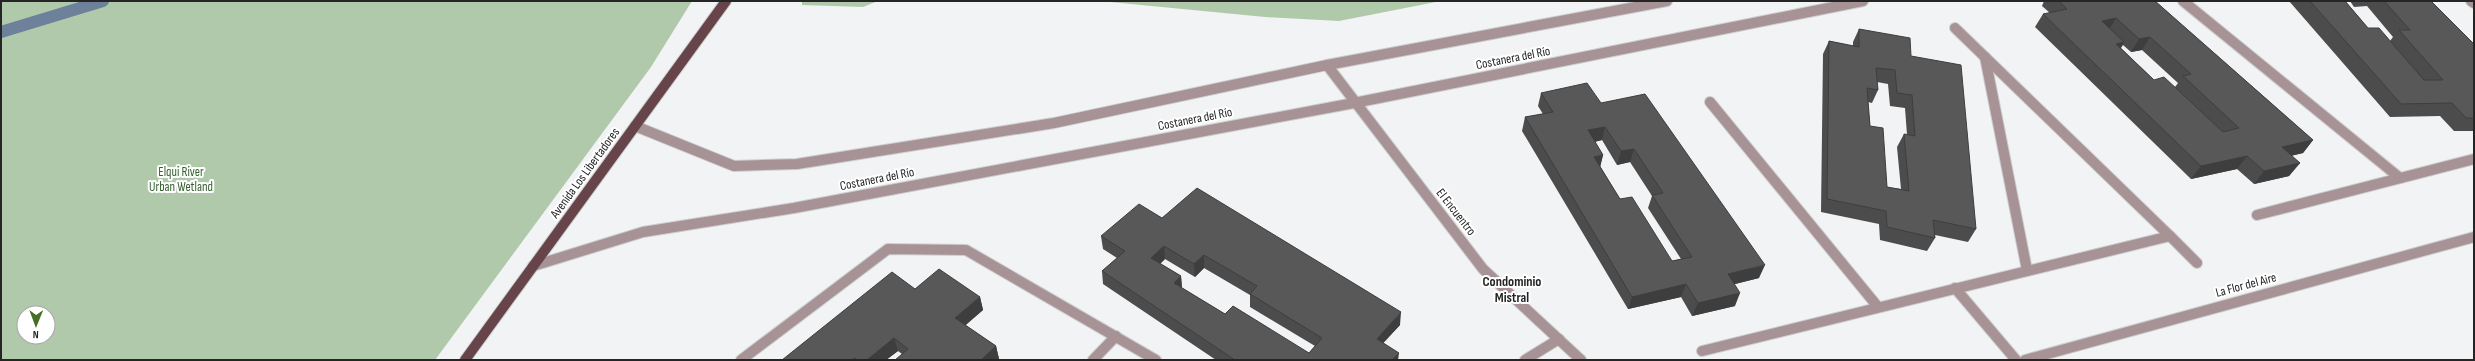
<svg xmlns="http://www.w3.org/2000/svg" width="2475" height="361" viewBox="0 0 2475 361" font-family="'Sofia Sans Condensed',sans-serif">
	<style>
		.green { fill: #b0c9ab; fill-rule: evenodd }
		.lines { fill: none; stroke-linecap: round; stroke-linejoin: round }
		.stream { stroke: #6e819a; stroke-width: 12 }
		.minor-casing { stroke: #cdcecf; stroke-width: 12 }
		.major-casing { stroke: #cdcecf; stroke-width: 12 }
		.minor { stroke: #a79295; stroke-width: 10 }
		.major { stroke: #67444a; stroke-width: 10 }
		.wall { fill: #4d4c4d; fill-rule: evenodd }
		.shaded-wall { fill: #3e3e3e }
		.building { fill: #595859; stroke: #3e3e3e; fill-rule: evenodd }
		.labels { text-anchor: middle; dominant-baseline: central; stroke-width: 4; stroke-linejoin: round; paint-order: stroke }
		.street-label { font-size: 13px; fill: #252526; stroke: #fff }
		.park-label { font-size: 13px; fill: #345e2e; stroke: #fff }
		.neighbourhood-label { font-size: 14px; font-weight: bold; fill: #252526; stroke: #fff }
	</style>
	<rect width="100%" height="100%" fill="#f2f3f4"/>
	<g class="green">
		<path d="M 1,1 L 692,1 L 651,67 L 435,360 L 1,360 ZM 24,313 L 48,313 L 48,337 L 24,337 Z"/>
		<polygon points="802,1 878,1 863,7 802,5"/>
		<polygon points="1100,1 1441,1 1339,21 1265,17"/>
	</g>
	<g class="lines">
		<polyline class="stream" points="1,32 103,1"/>
		<defs>
			<g id="minor">
				<polyline points="2183,1 2400,178"/>
				<polyline points="2471,1 2474,3"/>
				<polyline points="1985,57 2027,270"/>
				<polyline points="1327,65 1483,269 1581,360"/>
				<polyline points="1710,102 1878,307"/>
				<polyline points="635,126 734,166 797,164 1054,123 1327,65 1667,1"/>
				<polyline points="2257,215 2474,159"/>
				<polyline points="2170,236 2197,263"/>
				<polyline points="533,266 643,232 794,208 1354,103 1863,1"/>
				<polyline points="1955,288 2016,360"/>
				<polyline points="1702,351 2170,236 1955,28"/>
				<polyline points="741,360 888,249 966,250 1156,360"/>
				<polyline points="1093,360 1116,336"/>
				<polyline points="1525,360 1559,339"/>
				<polyline points="2025,360 2474,237"/>
			</g>
			<polyline id="major" points="465,360 726,1"/>
		</defs>
		<use href="#minor" class="minor-casing"/>
		<use href="#major" class="major-casing"/>
		<use href="#minor" class="minor"/>
		<use href="#major" class="major"/>
	</g>
	<g class="wall">
		<path d="M 2044,1 L 2155,1 L 2313,140 L 2303,153 L 2291,156 L 2300,163 L 2289,176 L 2254,184 L 2237,169 L 2191,179 L 2035,27 L 2043,14 L 2050,13 L 2042,6 ZM 2123,45 L 2131,52 L 2142,50 L 2178,83 L 2175,87 L 2154,80 L 2121,48 Z"/>
		<polygon points="2289,1 2345,1 2368,28 2390,41 2393,37 2367,6 2354,7 2350,1 2431,1 2474,44 2474,131 2454,131 2440,116 2390,117"/>
		<path d="M 1859,29 L 1911,56 L 1976,229 L 1968,242 L 1935,235 L 1935,238 L 1927,251 L 1880,240 L 1879,224 L 1821,212 L 1823,54 L 1829,41 L 1853,46 L 1853,42 ZM 1877,82 L 1888,84 L 1890,106 L 1905,108 L 1907,135 L 1904,134 L 1897,147 L 1901,189 L 1887,187 L 1870,126 L 1868,102 L 1872,103 L 1878,90 Z"/>
		<path d="M 1541,93 L 1601,103 L 1759,278 L 1735,284 L 1735,306 L 1692,316 L 1681,297 L 1628,309 L 1522,131 L 1525,117 L 1543,114 L 1538,106 ZM 1602,140 L 1617,165 L 1630,162 L 1652,196 L 1648,208 L 1681,259 L 1672,261 L 1620,199 L 1600,166 L 1603,155 L 1595,142 Z"/>
		<path d="M 1162,218 L 1400,325 L 1383,343 L 1398,360 L 1216,360 L 1103,284 L 1102,271 L 1117,258 L 1103,249 L 1101,236 ZM 1165,259 L 1195,277 L 1204,268 L 1250,295 L 1250,307 L 1315,346 L 1309,353 L 1225,314 L 1182,288 L 1181,276 L 1160,264 Z"/>
		<polygon points="915,289 980,297 983,310 965,325 996,346 999,359 902,354 898,351 886,360 782,360"/>
	</g>
	<g class="shaded-wall">
		<polygon points="2116,18 2108,31 2102,21"/>
		<polygon points="2150,37 2142,50 2131,52 2139,39"/>
		<polygon points="2124,42 2116,55 2116,44"/>
		<polygon points="1605,127 1602,140 1584,144 1588,130"/>
		<polygon points="2313,140 2303,153 2271,160 2282,147"/>
		<polygon points="1634,149 1630,162 1617,165 1621,151"/>
		<polygon points="1603,155 1600,168 1594,157"/>
		<polygon points="2247,156 2237,169 2191,179 2201,166"/>
		<polygon points="2300,163 2289,176 2254,184 2264,171"/>
		<polygon points="1164,246 1165,259 1152,271 1151,258"/>
		<polygon points="1204,255 1204,268 1195,277 1194,264"/>
		<polygon points="1765,265 1759,278 1723,287 1728,274"/>
		<polygon points="1181,276 1182,289 1174,283"/>
		<polygon points="1686,284 1681,297 1628,309 1632,297"/>
		<polygon points="1740,293 1735,306 1692,316 1698,303"/>
		<polygon points="980,297 983,310 959,331 955,318"/>
		<polygon points="1401,312 1400,325 1375,352 1377,339"/>
		<polygon points="894,338 898,351 886,360 867,360"/>
		<polygon points="996,346 999,359 998,360 981,360"/>
		<polygon points="1399,353 1398,360 1392,360"/>
	</g>
	<g class="building">
		<path d="M 2059,1 L 2155,1 L 2313,140 L 2282,147 L 2300,163 L 2264,171 L 2247,156 L 2201,166 L 2043,14 L 2067,9 ZM 2116,18 L 2139,39 L 2150,37 L 2191,74 L 2183,76 L 2239,128 L 2223,132 L 2164,77 L 2154,80 L 2116,44 L 2124,42 L 2102,21 Z"/>
		<polygon points="2310,1 2345,1 2368,28 2379,28 2424,80 2443,80 2399,30 2410,30 2384,1 2431,1 2474,44 2474,118 2466,118 2452,103 2401,104"/>
		<path d="M 1859,29 L 1910,38 L 1911,56 L 1961,65 L 1976,229 L 1933,220 L 1935,238 L 1887,227 L 1886,211 L 1827,199 L 1829,41 L 1859,47 ZM 1876,68 L 1895,70 L 1897,93 L 1912,95 L 1915,136 L 1904,134 L 1909,191 L 1887,187 L 1883,128 L 1870,126 L 1867,88 L 1878,90 Z"/>
		<path d="M 1587,83 L 1601,103 L 1645,94 L 1765,265 L 1728,274 L 1740,293 L 1698,303 L 1686,284 L 1632,297 L 1525,117 L 1553,112 L 1541,93 ZM 1605,127 L 1621,151 L 1634,149 L 1663,193 L 1652,195 L 1692,257 L 1672,261 L 1632,197 L 1620,199 L 1594,157 L 1603,155 L 1588,130 Z"/>
		<path d="M 1197,188 L 1401,312 L 1377,339 L 1399,353 L 1392,360 L 1235,360 L 1102,271 L 1125,251 L 1101,236 L 1139,204 L 1162,218 ZM 1164,246 L 1194,264 L 1204,255 L 1257,286 L 1250,294 L 1322,338 L 1309,353 L 1233,306 L 1225,314 L 1174,283 L 1181,276 L 1151,258 Z"/>
		<polygon points="939,269 980,297 955,318 996,346 981,360 895,360 908,349 894,338 867,360 857,360 855,358 852,360 782,360 892,272 915,289"/>
	</g>
	<g class="labels">
		<g class="street-label">
			<text transform="translate(1513 58) rotate(-11)">Costanera del Río</text>
			<text transform="translate(1195 119) rotate(-11)">Costanera del Río</text>
			<text transform="translate(585 173) rotate(-54)">Avenida Los Libertadores</text>
			<text transform="translate(877 179) rotate(-11)">Costanera del Río</text>
			<text transform="translate(1456 212) rotate(52)">El Encuentro</text>
			<text transform="translate(2246 285) rotate(-15)">La Flor del Aire</text>
		</g>
		<g class="park-label">
			<text x="181" y="172">Elqui River<tspan x="181" dy="15">Urban Wetland</tspan></text>
		</g>
		<g class="neighbourhood-label">
			<text x="1512" y="281">Condominio<tspan x="1512" dy="16">Mistral</tspan></text>
		</g>
	</g>
	<rect width="2475" height="361" fill="none" stroke="#252526" stroke-width="4"/>
	<g transform="translate(36 325) rotate(181)"><circle r="19" fill="#ffffff" stroke="#a8a8a8"/>
	<path d="M0-3L7 15L0 10L-7 15Z" fill="#476e29"/>
	<text y="-6" font-size="11" font-weight="bold" text-anchor="middle" fill="#252526">N</text>
	</g>
</svg>
